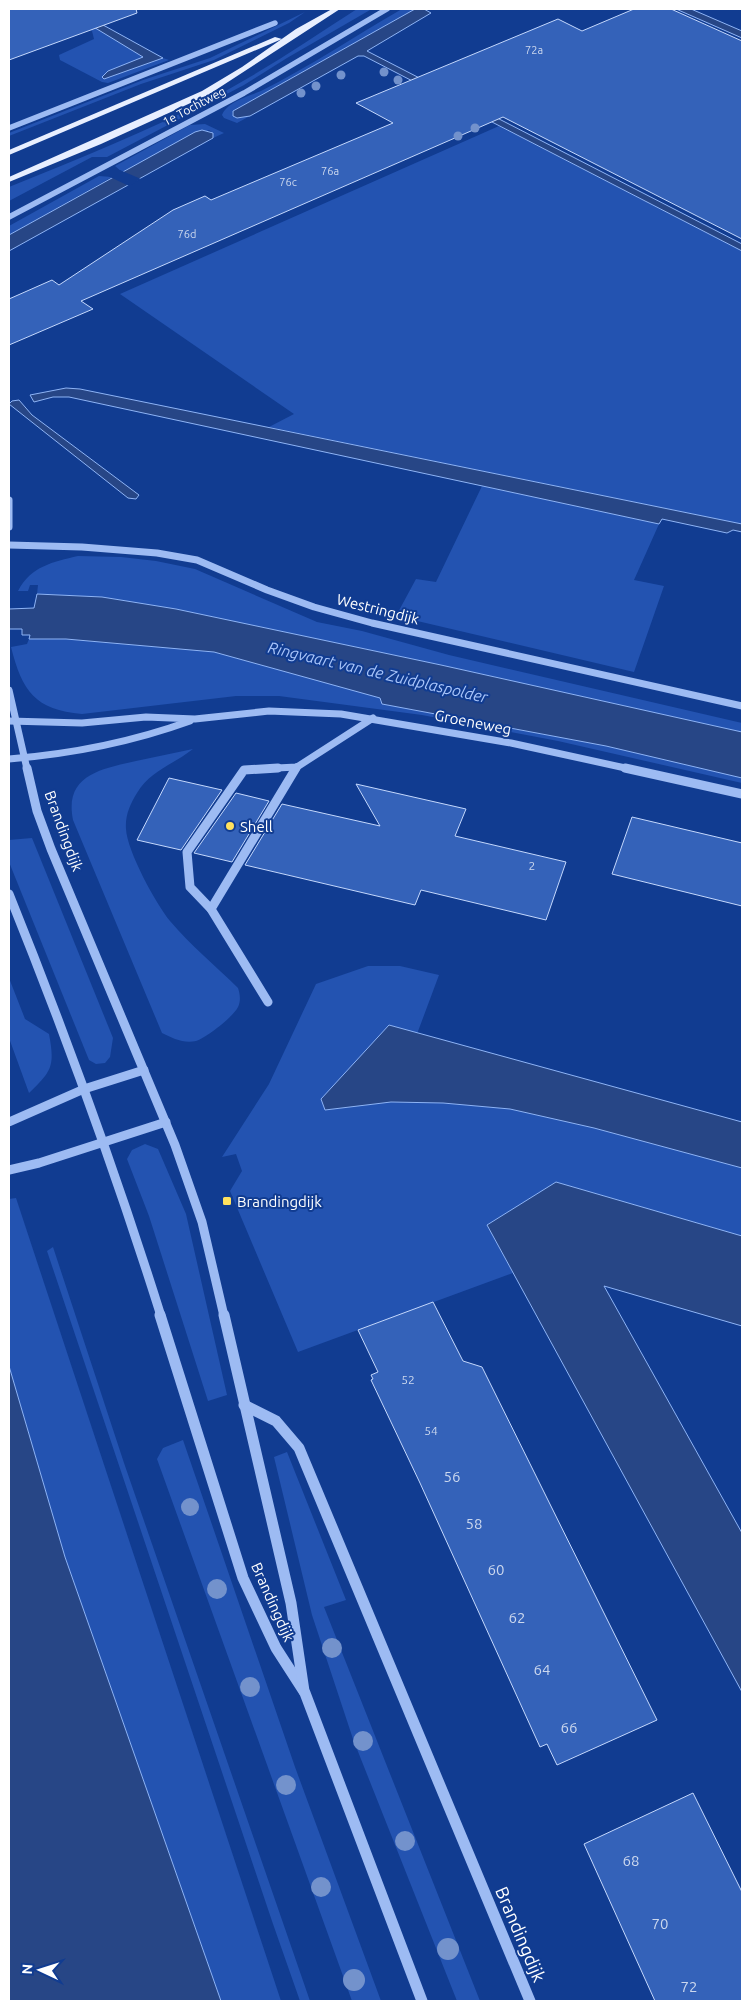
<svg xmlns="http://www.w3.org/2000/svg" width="751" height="2010" viewBox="0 0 751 2010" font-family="Ubuntu,sans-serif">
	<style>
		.green { fill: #2353b1 }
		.water { fill: #274686; stroke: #8eb4f6 }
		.pier { fill: #113c91 }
		.building { fill: #3462b9; stroke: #c4d8fd }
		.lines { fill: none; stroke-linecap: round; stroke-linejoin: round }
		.minor-far3 { stroke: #9dbbf3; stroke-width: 5.5 }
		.minor-far2 { stroke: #9dbbf3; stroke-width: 7 }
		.minor-far1 { stroke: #9dbbf3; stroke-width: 9 }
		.minor { stroke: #9dbbf3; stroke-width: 11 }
		.major { fill: #e8efff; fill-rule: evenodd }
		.tree { fill: #7392cc }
		.poi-dot { fill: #ffe15e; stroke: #113c91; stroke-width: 2 }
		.labels { text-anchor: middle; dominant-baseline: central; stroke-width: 4; stroke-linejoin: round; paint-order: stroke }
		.far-number-label { font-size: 11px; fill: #ccd8ee }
		.far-street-label { font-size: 12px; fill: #fff; stroke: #113c91 }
		.number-label { font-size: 12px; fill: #ccd8ee }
		.street-label { font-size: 15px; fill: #fff; stroke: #113c91 }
		.poi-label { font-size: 15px; fill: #fff; stroke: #113c91; text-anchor: start }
		.near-number-label { font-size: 15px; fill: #ccd8ee }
		.water-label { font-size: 16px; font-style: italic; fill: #a9c5fa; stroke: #113c91 }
		.near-street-label { font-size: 18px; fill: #fff; stroke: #113c91 }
	</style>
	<rect width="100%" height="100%" fill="#113c91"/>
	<g class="green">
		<polygon points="53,9 64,9 144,57 108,71 104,79 163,58 169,60 108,83 102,82 60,60 59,55 94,39 92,31"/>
		<path d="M 357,9 L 370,10 L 287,58 L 244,85 L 107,157 L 92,157 L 9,201 L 9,187 C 78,159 148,131 214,97 C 264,71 310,39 357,9 Z"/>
		<path d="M 402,9 L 415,9 L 233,111 L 232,114 L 237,118 L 250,116 L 237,123 L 224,118 L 222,115 C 227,102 249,96 261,91 C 309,67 355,36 402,9 Z"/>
		<polygon points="305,12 289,23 214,60 141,84 9,136 9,133 143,80 210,58"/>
		<polygon points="205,124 224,133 213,138 213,133 209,130 122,172 115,166 190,125"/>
		<polygon points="499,126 742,251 742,524 269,427 294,414 120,294"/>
		<polygon points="99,176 112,177 9,235 9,226"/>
		<polygon points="482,486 659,524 634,580 664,586 634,672 396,616 416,579 436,582"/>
		<path d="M 78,556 L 121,557 L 156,561 L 195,569 L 317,622 L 362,631 L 449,655 L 742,723 L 742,732 L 441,665 L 176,609 L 102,597 L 37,594 L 38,585 L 30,585 L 28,591 L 18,591 C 31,566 53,562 78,556 Z"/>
		<path d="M 29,639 L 66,639 L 214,652 L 381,698 L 382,704 L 606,746 L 742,778 L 742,783 L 558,741 L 422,715 L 279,696 L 236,696 L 82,714 C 35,710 22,691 11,647 L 27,644 Z"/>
		<path d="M 193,749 C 174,764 150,771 137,793 C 130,804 125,816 126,829 C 127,851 156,904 170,921 C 190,945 216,966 238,988 C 240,994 241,1001 238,1007 C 233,1017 206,1038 196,1041 C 184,1044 172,1038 162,1033 L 73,820 C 64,775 101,769 136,761 C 155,757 174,753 193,749 Z"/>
		<polygon points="32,838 113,1038 110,1057 105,1063 96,1064 89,1060 9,862 9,840"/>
		<polygon points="368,966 400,966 439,975 417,1034 389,1025 325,1110 391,1102 443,1103 510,1109 594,1128 742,1168 742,1236 556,1182 487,1225 513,1273 298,1352 230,1191 242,1171 236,1154 222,1157 269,1084 316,984"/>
		<path d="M 9,978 L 25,1019 L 49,1034 C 55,1066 52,1071 29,1093 L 9,1038 Z"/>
		<polygon points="145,1144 158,1149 186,1214 227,1395 208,1401 149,1216 127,1159 132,1150"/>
		<polygon points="16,1198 281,2001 221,2001 65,1557 9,1366 9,1199"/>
		<polygon points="53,1247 124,1463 310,2001 300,2001 273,1924 47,1251"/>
		<polygon points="183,1440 295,1767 381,2001 352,2001 157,1459 163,1448"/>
		<polygon points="287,1452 346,1600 324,1607 480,2001 457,2001 353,1739 312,1615 274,1457"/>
	</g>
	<g class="water">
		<polygon points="64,9 74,9 163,58 104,79 102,77 108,71 143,57"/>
		<polygon points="415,9 424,9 431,13 367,51 742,244 742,251 364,56 358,56 250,116 237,118 233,116 233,111"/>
		<polygon points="676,9 691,9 742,31 742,38"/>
		<polygon points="202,130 213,133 213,138 9,251 9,235 195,132"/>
		<polygon points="66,388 80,389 742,524 742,532 733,530 727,533 662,519 659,524 69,397 53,397 34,402 30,395"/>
		<polygon points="19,400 32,415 139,495 136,499 128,498 9,404 12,401"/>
		<polygon points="37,594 102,597 176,609 441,665 742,732 742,778 606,746 382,704 380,698 214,652 66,639 29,639 30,635 22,635 22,629 9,629 9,609 34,608"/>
		<polygon points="389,1025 742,1122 742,1168 594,1128 510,1109 443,1103 391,1102 325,1110 321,1099"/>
		<polygon points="556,1182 742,1236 742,1326 604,1286 742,1533 742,1692 487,1225"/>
		<polygon points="9,1366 65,1557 221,2001 9,2001"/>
	</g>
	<polygon class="pier" points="120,170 141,179 129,186 108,176"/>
	<g class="building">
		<polygon points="9,9 136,9 137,13 9,60"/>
		<polygon points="634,9 671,9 742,41 742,239 503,117 81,301 93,309 9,345 9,299 52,280 59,285 173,210 205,196 211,200 393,123 356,103 558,19 582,31"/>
		<polygon points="169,778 222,790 181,850 137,840"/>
		<polygon points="356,784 466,809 455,836 566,862 546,920 421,890 415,905 245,865 282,804 380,826"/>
		<polygon points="236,793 269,801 232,862 194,853"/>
		<polygon points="632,817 742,843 742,906 612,874"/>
		<polygon points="433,1302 463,1361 482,1367 657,1720 557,1765 547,1744 540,1747 420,1483 371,1380 373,1379 371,1375 378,1372 358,1330"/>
		<polygon points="693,1793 742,1892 742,2001 655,2001 584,1844"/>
	</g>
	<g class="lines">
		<g class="minor-far3">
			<polyline points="9,128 275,23"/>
			<polyline points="9,217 244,93 387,9"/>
		</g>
		<g class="minor-far2">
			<polyline points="9,500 9,527"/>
			<polyline points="9,545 82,547 157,553 197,560 267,590 314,607 372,623 742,706"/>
			<polyline points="9,690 27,769"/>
			<polyline points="9,721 82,723 146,717 195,719 269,711 341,714 511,743 630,769"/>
			<path d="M 9,759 C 71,754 132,742 190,721"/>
			<polyline points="256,769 297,767 373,718"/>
			<polyline points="296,769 297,767"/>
		</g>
		<g class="minor-far1">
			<polyline points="27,768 37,811 51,849 175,1145 202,1222 224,1316"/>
			<polyline points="625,768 742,794"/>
			<path d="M 9,894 C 65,1033 116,1173 161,1316"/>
			<polyline points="211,909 296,768"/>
			<polyline points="268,1002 211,909 190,887 187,852 244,770 278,768"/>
			<polyline points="9,1122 84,1089 144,1070"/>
			<polyline points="9,1170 39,1163 166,1122"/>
		</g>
		<g class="minor">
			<polyline points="160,1315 243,1578 276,1648 305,1693 422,2001"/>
			<polyline points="224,1315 291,1603 304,1691"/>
			<polyline points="244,1405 276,1421 299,1448 530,2001"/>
		</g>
		<g class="major">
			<polygon points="332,9 340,9 208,95 101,144 9,182 9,177 202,91 242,67 296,29"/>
			<polygon points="275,37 282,39 9,155 9,150"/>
		</g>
	</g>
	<g class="tree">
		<circle cx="384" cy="72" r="4.5"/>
		<circle cx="341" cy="75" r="4.5"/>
		<circle cx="398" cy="80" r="4.5"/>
		<circle cx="316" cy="86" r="4.5"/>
		<circle cx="301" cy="93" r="4.5"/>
		<circle cx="475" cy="128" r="4.5"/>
		<circle cx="458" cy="136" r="4.5"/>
		<circle cx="190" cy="1507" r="9"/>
		<circle cx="217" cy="1589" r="10"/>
		<circle cx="332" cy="1648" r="10"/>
		<circle cx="250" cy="1687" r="10"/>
		<circle cx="363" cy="1741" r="10"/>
		<circle cx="286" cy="1785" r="10"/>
		<circle cx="405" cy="1841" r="10"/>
		<circle cx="321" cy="1887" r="10"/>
		<circle cx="448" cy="1949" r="11"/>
		<circle cx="354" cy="1980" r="11"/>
	</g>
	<g class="poi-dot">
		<circle cx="230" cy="826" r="5"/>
		<rect x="222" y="1196" width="10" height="10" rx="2.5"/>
	</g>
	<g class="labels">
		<g class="far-number-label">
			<text x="534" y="50">72a</text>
			<text x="330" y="171">76a</text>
			<text x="288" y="182">76c</text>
			<text x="187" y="234">76d</text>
		</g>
		<g class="far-street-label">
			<text transform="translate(194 106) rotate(-28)">1e Tochtweg</text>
		</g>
		<g class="number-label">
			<text x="532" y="865">2</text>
			<text x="408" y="1379">52</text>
			<text x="431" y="1430">54</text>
		</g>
		<g class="street-label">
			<text transform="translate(378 609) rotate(14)">Westringdijk</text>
			<text transform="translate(473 722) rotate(11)">Groeneweg</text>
			<text transform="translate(64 831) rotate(70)">Brandingdijk</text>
			<text transform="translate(273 1602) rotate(66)">Brandingdijk</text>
		</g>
		<g class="poi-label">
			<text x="240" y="826">Shell</text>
			<text x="237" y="1201">Brandingdijk</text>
		</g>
		<g class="near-number-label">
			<text x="452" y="1476">56</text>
			<text x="474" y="1523">58</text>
			<text x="496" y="1569">60</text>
			<text x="517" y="1617">62</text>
			<text x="542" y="1669">64</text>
			<text x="569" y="1727">66</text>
			<text x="631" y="1860">68</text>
			<text x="660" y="1923">70</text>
			<text x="689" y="1986">72</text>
		</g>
		<g class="water-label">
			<text transform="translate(378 672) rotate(13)">Ringvaart van de Zuidplaspolder</text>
		</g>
		<g class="near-street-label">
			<text transform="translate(521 1934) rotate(67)">Brandingdijk</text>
		</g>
	</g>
	<rect width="751" height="2010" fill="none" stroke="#ffffff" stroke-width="20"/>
	<g transform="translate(40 1970) rotate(274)" stroke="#113c91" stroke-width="4" paint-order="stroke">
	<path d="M0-4L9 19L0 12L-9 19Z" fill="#ffffff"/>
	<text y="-8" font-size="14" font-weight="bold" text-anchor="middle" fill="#ffffff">N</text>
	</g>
</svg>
